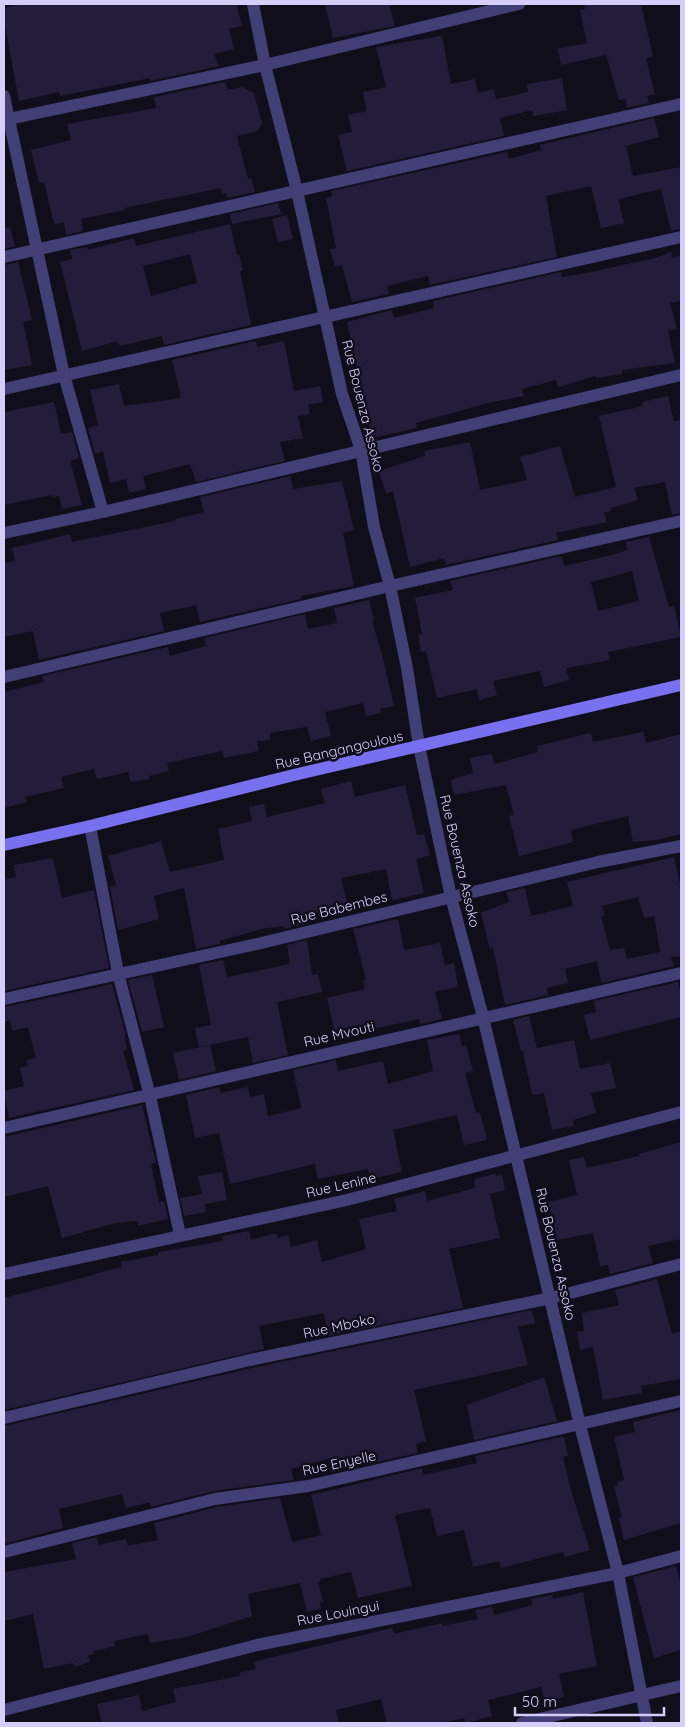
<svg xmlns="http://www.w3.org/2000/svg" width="685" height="1727" viewBox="0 0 685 1727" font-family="Quicksand,sans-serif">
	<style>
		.building { fill: #241c3b; fill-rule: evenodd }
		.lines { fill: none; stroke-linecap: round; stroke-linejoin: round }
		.street { stroke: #423e76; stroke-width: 12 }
		.secondary { stroke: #7970ef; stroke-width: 12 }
		.labels { text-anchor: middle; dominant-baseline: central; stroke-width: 5; stroke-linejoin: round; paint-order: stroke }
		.street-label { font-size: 14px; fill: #d5cef9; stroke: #110e1c }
	</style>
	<rect width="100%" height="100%" fill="#110e1c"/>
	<g class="building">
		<polygon points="22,4 236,4 242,26 229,29 234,49 214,54 219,66 151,81 150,78 60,96 59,92 19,101 4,21 4,8"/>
		<polygon points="325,4 389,4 395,26 333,38"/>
		<polygon points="584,4 641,4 653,56 646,58 655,94 647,96 649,103 627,108 626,99 619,100 606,55 561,65 558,49 587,43 580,10 585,9"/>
		<polygon points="442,36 451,84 475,79 478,93 494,89 496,99 528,92 527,84 562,78 567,110 533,116 532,110 500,118 504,136 347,171 338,135 352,132 348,115 367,111 363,92 386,87 376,47"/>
		<polygon points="225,82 228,90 242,87 254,93 262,123 258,131 237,136 248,179 251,178 255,192 227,198 226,193 222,194 221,188 124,208 125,210 81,219 83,231 66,235 64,222 54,224 44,182 39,183 31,150 71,140 67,124 156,108 154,97"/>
		<polygon points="654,118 659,137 626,146 633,176 681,167 681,229 671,231 661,189 618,199 624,223 601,228 591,186 546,196 557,257 430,285 428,276 387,286 389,294 352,302 342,265 335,267 330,249 336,248 326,198 332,196 331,191 507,152 509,159 541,150 540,145"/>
		<polygon points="278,203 281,214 232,224 230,214"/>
		<polygon points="287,215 293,239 278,242 272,219"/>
		<path d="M 230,224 L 237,255 L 239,255 L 243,271 L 240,271 L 251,325 L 164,345 L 162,336 L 120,346 L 118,341 L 82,351 L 60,262 L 72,259 L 70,250 L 87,247 L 88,250 L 134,238 L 136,246 ZM 190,254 L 197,283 L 151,296 L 143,266 Z"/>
		<polygon points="10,227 15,246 4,249 4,228"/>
		<polygon points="671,252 672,258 681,255 681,301 670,303 677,329 668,331 675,363 622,370 622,374 597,378 596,376 558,387 556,380 522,389 524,396 492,402 416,423 417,428 372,438 347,322 392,310 394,318 434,308 433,301 561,272 562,277 582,274 655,258"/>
		<polygon points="18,262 32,320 23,322 32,365 4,370 4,265"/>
		<polygon points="256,341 257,347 284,341 294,391 320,386 323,402 308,405 310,414 298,416 303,438 280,442 285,461 196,482 190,464 143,476 146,489 129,493 126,479 110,483 103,451 95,454 88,428 98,425 90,390 119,384 124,406 175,399 181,397 172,360"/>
		<polygon points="668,396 674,421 681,420 681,513 672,515 665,482 634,488 638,500 611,508 611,511 604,513 607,522 556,533 558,540 446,565 444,558 410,567 393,491 386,494 379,471 425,456 424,451 470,442 480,490 527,480 520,457 560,446 575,497 616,487 599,416 643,406 642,402"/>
		<polygon points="54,402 61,434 72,432 79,458 70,461 82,505 62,509 59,496 52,497 52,495 4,505 4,412"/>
		<polygon points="291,476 293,489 342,481 354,530 343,533 354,586 301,596 301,599 200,622 196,605 160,613 164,631 39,660 33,631 4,637 4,563 15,561 12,548 70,534 72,542 175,521 175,519 204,512 200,497"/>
		<path d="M 649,537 L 669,607 L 674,606 L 681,637 L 608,652 L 610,660 L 566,668 L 569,680 L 544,687 L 540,671 L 493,681 L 497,695 L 479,700 L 477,689 L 437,698 L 426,651 L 421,652 L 418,635 L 422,634 L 415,598 L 453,590 L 450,581 L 562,556 L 564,566 L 612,555 L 627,550 L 626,542 ZM 632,571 L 639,601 L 598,611 L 591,582 Z"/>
		<polygon points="369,600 374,619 372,620 383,659 394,706 380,709 381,713 366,716 363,703 325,712 331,736 311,741 307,727 270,733 270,740 257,741 259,751 224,758 222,751 167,763 169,771 149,776 149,779 130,782 128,772 97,779 94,769 61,777 64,788 25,797 27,802 4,808 4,692 44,682 42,676 168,647 170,656 206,646 204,638 305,614 308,629 337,623 334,608"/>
		<polygon points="643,732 646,743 681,734 681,834 657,840 633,842 628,816 571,830 573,842 519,856 509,816 514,815 506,785 454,795 451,780 473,773 470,758 492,754 494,764 538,752 537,746 591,733 593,742"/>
		<polygon points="351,781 355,797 405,785 417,835 424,834 430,855 416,859 424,893 392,900 386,869 341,878 348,906 303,915 305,924 284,929 284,926 261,929 220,941 220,944 196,949 184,888 154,896 159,919 118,930 110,887 116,885 108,856 161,841 170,872 224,860 218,829 252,821 249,807 264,804 267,817 325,803 321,789"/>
		<path d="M 674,857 L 681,888 L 681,956 L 671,957 L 674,966 L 601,983 L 597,961 L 565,969 L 568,983 L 547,988 L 548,995 L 505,1005 L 493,948 L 490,949 L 481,913 L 509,902 L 506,892 L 525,888 L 531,916 L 573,906 L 567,882 ZM 638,897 L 644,918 L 654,916 L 660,952 L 627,959 L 624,948 L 610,950 L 601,916 L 605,916 L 602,906 Z"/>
		<polygon points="53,858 62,898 94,890 109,968 4,991 4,880 16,877 14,865"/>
		<polygon points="398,919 404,950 440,943 445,965 454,963 458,987 435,992 442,1019 420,1024 419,1019 336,1037 327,998 365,989 363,981 366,980 353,929"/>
		<polygon points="307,940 312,975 318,974 322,992 277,1002 288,1055 253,1063 248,1037 199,1047 195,1028 211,1025 199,965 223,960 227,977 290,964 287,945"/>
		<polygon points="152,975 164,1027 142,1032 128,980"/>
		<polygon points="678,982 681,996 681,1017 590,1040 584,1015 596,1012 594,1001"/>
		<polygon points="112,984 126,1036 124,1036 127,1049 123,1051 134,1090 9,1118 4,1091 24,1086 20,1068 28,1066 27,1060 36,1058 28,1027 12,1031 10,1020 4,1022 4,1007"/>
		<polygon points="529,1016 537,1048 574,1040 580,1069 610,1063 616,1088 591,1093 596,1113 573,1120 574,1126 552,1130 544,1093 532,1095 523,1051 521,1051 513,1020"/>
		<polygon points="459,1034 462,1046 466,1045 473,1071 465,1073 476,1113 480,1112 487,1140 464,1145 457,1115 393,1130 402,1172 370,1179 368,1169 318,1179 315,1164 230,1184 219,1133 195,1138 186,1095 219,1087 221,1093 248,1087 250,1097 264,1094 268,1116 301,1108 293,1070 336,1060 338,1071 383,1061 388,1084 433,1071 427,1040"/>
		<polygon points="210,1045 216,1071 179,1080 173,1053"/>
		<polygon points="142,1105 156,1163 151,1164 159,1202 164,1201 168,1219 138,1226 138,1221 116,1223 62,1238 48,1186 4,1197 4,1137"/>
		<polygon points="681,1142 681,1239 648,1246 653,1263 610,1274 608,1265 600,1266 593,1233 557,1240 548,1202 577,1195 569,1160 584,1157 587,1168 639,1156 639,1154"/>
		<polygon points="222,1172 227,1200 205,1204 206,1212 184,1216 180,1198 202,1194 198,1176"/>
		<polygon points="495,1174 496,1176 502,1175 505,1190 490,1194 500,1238 449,1249 463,1308 328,1336 324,1313 259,1326 264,1349 4,1410 4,1298 94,1275 94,1274 122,1267 121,1262 158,1255 158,1252 223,1241 222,1236 249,1231 251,1240 276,1233 278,1238 288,1235 291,1247 317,1240 322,1262 366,1249 359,1219 397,1211 394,1199 425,1191 427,1201 475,1188 474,1179"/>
		<polygon points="657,1279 672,1334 681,1331 681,1379 641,1386 642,1393 603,1400 593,1347 580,1350 577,1332 584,1331 582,1313 619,1305 615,1290"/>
		<polygon points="532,1310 535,1323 518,1327 528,1365 414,1390 426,1441 416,1444 418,1453 331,1472 328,1459 291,1469 294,1480 214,1491 151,1507 150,1502 126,1508 122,1494 59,1509 63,1528 4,1544 4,1426 252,1368"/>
		<polygon points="544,1377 557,1421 474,1440 467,1405"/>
		<polygon points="681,1410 681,1523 624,1540 619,1518 622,1517 614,1487 618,1486 617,1482 624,1480 614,1437 635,1432 633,1422"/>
		<polygon points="561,1437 564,1437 568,1456 563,1457 571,1491 590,1550 565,1557 563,1552 501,1568 499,1561 473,1567 464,1530 437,1536 430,1508 395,1515 412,1586 358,1598 351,1572 320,1579 321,1582 318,1582 323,1602 320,1602 321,1609 307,1612 300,1583 248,1594 252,1616 187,1637 150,1643 148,1634 114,1641 115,1646 94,1651 94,1654 88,1655 90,1662 74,1667 73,1663 44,1669 33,1614 4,1621 4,1572 76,1559 72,1543 97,1537 98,1545 126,1539 128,1546 158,1540 154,1523 217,1507 280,1498 292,1542 321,1535 311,1495 422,1468 423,1475 477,1463 475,1456"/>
		<polygon points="676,1566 681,1586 681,1650 654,1658 633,1577"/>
		<polygon points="583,1592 597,1666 559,1674 564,1697 545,1702 541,1687 488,1700 492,1716 465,1723 464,1718 442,1723 387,1723 381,1699 336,1710 339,1723 102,1723 97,1704 139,1695 142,1711 176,1702 173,1689 240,1676 239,1673 256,1669 254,1662 265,1659 392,1628 394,1634 442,1623 442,1626 478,1619 475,1610 479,1609 492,1607 494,1615 533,1605 531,1599 535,1598 552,1595 553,1599"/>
	</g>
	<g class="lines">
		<g class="street">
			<polyline points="253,4 265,65 297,191 342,394 361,450 374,527 390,586 407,668 419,746 451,897 483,1017 580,1425 618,1573 647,1723"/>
			<polyline points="4,96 64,375 103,512"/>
			<polyline points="4,120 265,65 519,4"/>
			<polyline points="4,257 681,104"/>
			<polyline points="4,389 681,237"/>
			<polyline points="4,533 103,512 681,375"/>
			<polyline points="4,677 390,586 681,521"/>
			<polyline points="90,826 118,973 150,1096 180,1235"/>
			<polyline points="4,999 257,944 598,862 681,846"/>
			<polyline points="4,1128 681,973"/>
			<polyline points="4,1274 347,1200 681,1112"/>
			<polyline points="4,1418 250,1360 551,1298 681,1264"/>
			<polyline points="4,1552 215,1499 308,1486 681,1401"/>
			<polyline points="4,1710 257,1645 618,1573 681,1556"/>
			<polyline points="522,1723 681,1686"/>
		</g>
		<polyline class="secondary" points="4,845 90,826 298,774 681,685"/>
	</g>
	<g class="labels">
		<g class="street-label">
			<text transform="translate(363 406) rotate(76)">Rue Bouenza Assoko</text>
			<text transform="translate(339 750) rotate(-13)">Rue Bangangoulous</text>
			<text transform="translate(460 861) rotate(77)">Rue Bouenza Assoko</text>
			<text transform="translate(339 908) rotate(-14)">Rue Babembes</text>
			<text transform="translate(339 1034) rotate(-13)">Rue Mvouti</text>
			<text transform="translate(341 1185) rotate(-13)">Rue Lenine</text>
			<text transform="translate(556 1254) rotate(77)">Rue Bouenza Assoko</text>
			<text transform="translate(339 1326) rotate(-12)">Rue Mboko</text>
			<text transform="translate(339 1463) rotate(-12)">Rue Enyelle</text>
			<text transform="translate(338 1613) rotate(-11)">Rue Louingui</text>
		</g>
	</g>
	<rect width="685" height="1727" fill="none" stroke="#d5cef9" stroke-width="10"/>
	<path d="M515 1707v8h149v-8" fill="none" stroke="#d5cef9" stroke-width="2.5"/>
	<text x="522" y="1707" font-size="15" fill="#d5cef9" stroke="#110e1c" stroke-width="4" paint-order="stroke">50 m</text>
</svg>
